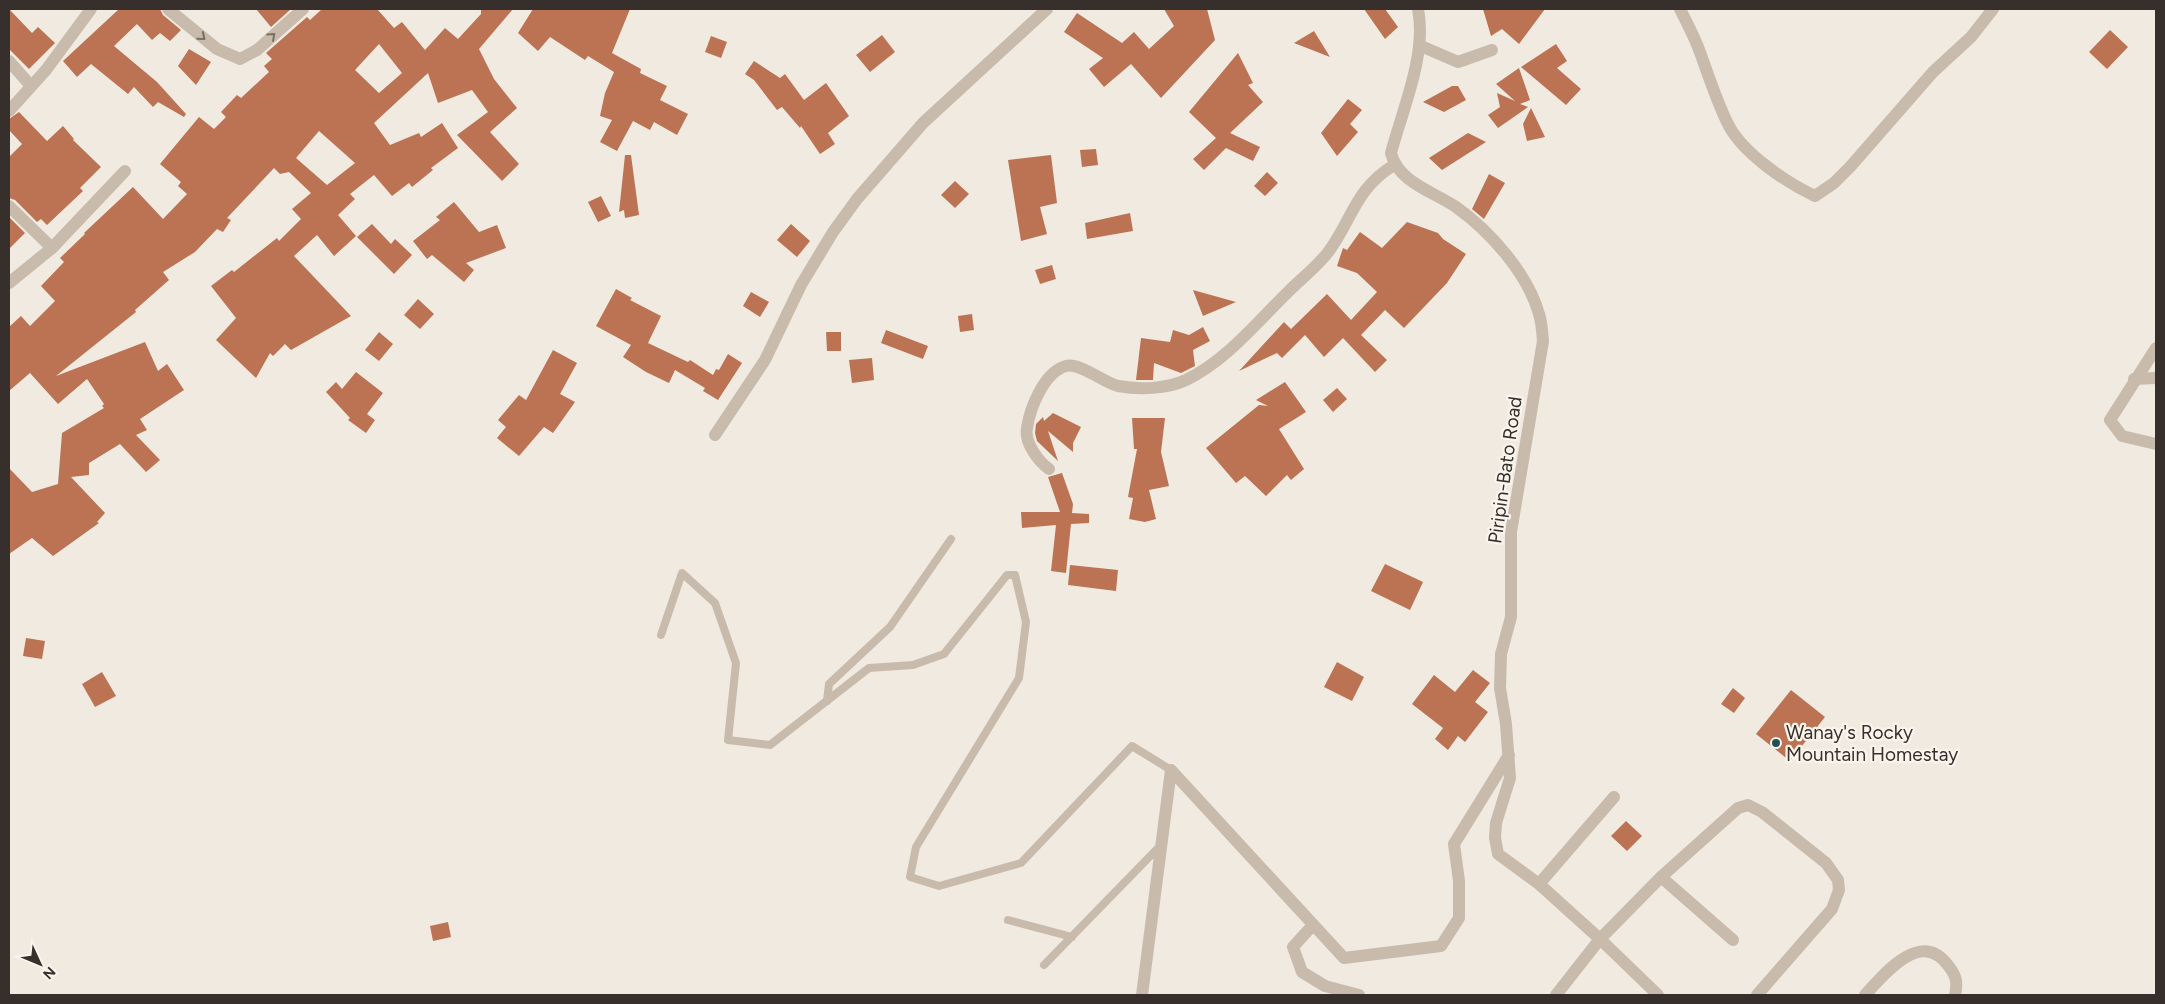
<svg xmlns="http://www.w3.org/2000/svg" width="2165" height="1004" viewBox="0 0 2165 1004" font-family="Figtree,sans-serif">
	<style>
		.building { fill: #bb7354; fill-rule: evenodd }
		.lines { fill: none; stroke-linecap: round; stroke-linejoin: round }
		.lane { stroke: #c8bbac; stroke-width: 8 }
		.street { stroke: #c8bbac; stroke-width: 12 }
		.oneway { stroke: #786e65 }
		.poi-dot { fill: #244f55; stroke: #f9f4ec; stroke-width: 2 }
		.labels { text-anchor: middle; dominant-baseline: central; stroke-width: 4.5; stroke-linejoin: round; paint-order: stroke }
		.street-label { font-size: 19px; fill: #372f2b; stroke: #f9f4ec }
		.poi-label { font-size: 19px; fill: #372f2b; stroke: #f9f4ec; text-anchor: start }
	</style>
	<rect width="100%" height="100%" fill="#f1eae0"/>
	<g class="building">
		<polygon points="9,9 32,33 38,27 55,43 29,69 9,49"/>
		<polygon points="119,9 160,9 163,15 181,30 170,41 160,33 152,40 137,24 114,46 157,82 186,114 184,117 158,102 153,107 134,87 128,94 91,64 77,77 63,61"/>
		<polygon points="256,9 291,9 271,27"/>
		<path d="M 322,9 L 377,9 L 394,28 L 402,22 L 425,50 L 445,28 L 458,39 L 481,14 L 481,9 L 513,9 L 479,49 L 494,79 L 517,108 L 490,132 L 519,164 L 502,181 L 457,135 L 488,112 L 472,90 L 438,103 L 428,73 L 374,123 L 390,145 L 419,133 L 421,137 L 442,123 L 458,148 L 431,168 L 433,170 L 412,187 L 409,183 L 392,196 L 374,175 L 350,194 L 355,199 L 338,215 L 356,236 L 334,256 L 317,235 L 294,256 L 351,316 L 291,350 L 285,344 L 273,356 L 270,353 L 256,378 L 216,340 L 236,318 L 211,286 L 232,270 L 234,272 L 277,238 L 279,241 L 301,219 L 292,209 L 311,193 L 289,172 L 280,174 L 274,168 L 227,218 L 231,220 L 223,232 L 217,229 L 195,252 L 163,272 L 169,280 L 135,310 L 136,312 L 56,376 L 145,342 L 158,371 L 167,364 L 184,390 L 140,419 L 147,430 L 136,435 L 160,460 L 146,472 L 120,444 L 89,463 L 89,475 L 71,477 L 105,513 L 97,522 L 99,523 L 53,556 L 32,538 L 9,554 L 9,468 L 32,492 L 58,484 L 62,433 L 104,408 L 102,406 L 104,404 L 87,379 L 58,404 L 30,373 L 9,391 L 9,327 L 21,316 L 30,326 L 55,301 L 41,286 L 64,262 L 60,258 L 85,234 L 84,233 L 133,187 L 163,219 L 187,194 L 178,186 L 181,182 L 160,164 L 199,117 L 214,129 L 226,117 L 221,112 L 237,95 L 241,98 L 269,72 L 264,66 L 272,59 L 266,53 L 307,17 L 310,20 ZM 379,44 L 402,73 L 379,93 L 355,70 ZM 319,131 L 355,163 L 327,185 L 296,158 Z"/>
		<polygon points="533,9 630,9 612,53 641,69 640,73 667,86 660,100 688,114 677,135 654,122 650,130 633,121 617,151 600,142 612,120 600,116 605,93 614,72 588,56 585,60 550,37 538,51 518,33"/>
		<polygon points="1164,9 1207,9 1215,40 1161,98 1131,64 1104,87 1089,69 1103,58 1064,32 1077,13 1122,43 1134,32 1149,49 1174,26"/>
		<polygon points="1364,9 1385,9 1398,27 1385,39"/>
		<polygon points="1483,9 1545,9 1519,44 1502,29 1491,36"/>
		<polygon points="2110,30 2128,47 2107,69 2089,52"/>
		<polygon points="1314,31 1330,57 1294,43"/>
		<polygon points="882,35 895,52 870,72 856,55"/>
		<polygon points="711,36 727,42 721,58 705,52"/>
		<polygon points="1556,44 1567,61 1557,68 1581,89 1566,105 1521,67"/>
		<polygon points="189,49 211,62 196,85 178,66"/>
		<polygon points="1238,53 1253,83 1248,85 1263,102 1230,133 1260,147 1253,161 1226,148 1204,170 1193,159 1216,138 1189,112"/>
		<polygon points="754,61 780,78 785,74 804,100 826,83 849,116 828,133 835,144 820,154 801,126 800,128 782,107 777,110 754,80 745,74"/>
		<polygon points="1519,68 1530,100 1520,104 1528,107 1498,128 1488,115 1500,107 1497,93 1515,101 1496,84"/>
		<polygon points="1452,86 1458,86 1466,100 1444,112 1423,102"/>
		<polygon points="1348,99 1362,110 1350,124 1358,132 1337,156 1321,133"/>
		<polygon points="1531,108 1545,137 1527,141 1523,124"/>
		<polygon points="19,112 47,141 63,126 74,139 73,140 101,167 80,188 83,191 47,225 41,219 37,222 15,200 9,198 9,157 22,144 9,130 9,119"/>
		<polygon points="1468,133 1486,142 1442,170 1429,158"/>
		<polygon points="1096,149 1098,165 1082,167 1080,150"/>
		<polygon points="625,155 631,155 639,215 625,218 624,210 619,212"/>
		<polygon points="1051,155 1057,203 1040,207 1047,234 1021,241 1008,160"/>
		<polygon points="1267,172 1278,183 1265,196 1254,186"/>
		<polygon points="1489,174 1505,183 1484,219 1472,209"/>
		<polygon points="955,181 969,194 955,208 941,195"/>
		<polygon points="601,196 611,216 598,222 588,202"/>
		<polygon points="454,202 479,232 497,225 506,248 466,263 474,270 464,282 432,255 427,259 413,241 440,220 436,217"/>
		<polygon points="1130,213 1133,231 1087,239 1085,223"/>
		<polygon points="9,217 25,233 9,249"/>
		<polygon points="1407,222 1438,233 1443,239 1466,254 1447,283 1404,328 1385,310 1361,335 1387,360 1375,372 1343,338 1324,357 1305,335 1282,358 1277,353 1239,371 1284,322 1291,329 1327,294 1351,320 1377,292 1357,273 1337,266 1343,248 1347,250 1360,232 1382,248"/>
		<polygon points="372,224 391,244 395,239 412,255 394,274 357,237"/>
		<polygon points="791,224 810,241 797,257 777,240"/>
		<polygon points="1052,265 1056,279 1040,284 1035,270"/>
		<polygon points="616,289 632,298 630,300 661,316 648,343 688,362 690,360 713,375 716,369 719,370 728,354 742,363 718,400 703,391 705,388 675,370 669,383 646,372 623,357 631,345 596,326"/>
		<polygon points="1193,290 1236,302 1203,316"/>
		<polygon points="751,292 769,302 760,317 743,306"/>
		<polygon points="418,299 434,314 420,329 404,315"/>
		<polygon points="972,314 974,330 960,332 958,316"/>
		<polygon points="1203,327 1210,341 1193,350 1195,366 1181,373 1154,363 1153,380 1136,380 1141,338 1170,342 1173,330 1189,335"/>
		<polygon points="886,330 928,346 923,359 881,343"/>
		<polygon points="379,332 393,344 379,361 365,350"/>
		<polygon points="826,332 841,332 841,351 827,351"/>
		<polygon points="553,350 577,363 560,394 575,402 553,433 544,427 519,456 497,438 506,427 498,420 519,395 526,400"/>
		<polygon points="872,358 874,380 852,383 849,360"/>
		<polygon points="356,372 383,393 367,414 375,420 366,433 348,420 350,418 326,392 336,382 342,389"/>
		<polygon points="1285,382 1306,412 1279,429 1304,469 1291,480 1287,475 1266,496 1245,476 1236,483 1206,448 1259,405 1268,406 1256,400"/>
		<polygon points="1337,388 1347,399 1333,412 1323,400"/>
		<polygon points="1053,413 1081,427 1073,443 1073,452 1048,431 1058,461 1037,441 1035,433 1036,424 1043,417 1044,421"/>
		<polygon points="1132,418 1165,418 1161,452 1169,486 1149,490 1156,519 1145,522 1129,519 1133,498 1128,497 1137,449 1134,449"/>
		<polygon points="1062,473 1073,504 1072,513 1089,514 1089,523 1071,524 1066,573 1051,571 1056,525 1022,528 1021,512 1060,512 1048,477"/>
		<polygon points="1385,564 1423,582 1410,610 1371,591"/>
		<polygon points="1070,565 1118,570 1116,591 1068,585"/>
		<polygon points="26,638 45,641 42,659 23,656"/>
		<polygon points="1337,662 1364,677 1352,701 1324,687"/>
		<polygon points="1473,670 1490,683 1475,702 1488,712 1465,742 1458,736 1448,750 1435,739 1443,728 1412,704 1434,675 1455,692"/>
		<polygon points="102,672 116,696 95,707 82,684"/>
		<polygon points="1733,688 1745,698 1734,713 1721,704"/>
		<polygon points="1791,690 1825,717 1790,761 1756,734"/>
		<polygon points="1626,821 1642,836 1627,851 1611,836"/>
		<polygon points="448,922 451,937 433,941 430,926"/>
	</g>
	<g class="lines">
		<g class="lane">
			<polyline points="661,635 682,573 715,603 736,663 728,740 770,745 869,668 913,665 944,654 1007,575 1015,575 1026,622 1019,678 916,847 910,877 939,886 1021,863 1132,746 1171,770"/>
			<polyline points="827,701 829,684 890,627 951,539"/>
			<polyline points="1008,920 1072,937"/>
			<polyline points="1044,965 1160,846"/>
		</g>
		<g class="street">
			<polyline points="168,9 217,49 240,59 257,50 303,9"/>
			<path d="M 1418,9 C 1427,54 1403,108 1391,153 C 1398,182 1432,191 1456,207 C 1490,231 1528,274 1539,314 C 1542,323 1542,332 1543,341 L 1511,532 L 1511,617 L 1501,654 L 1500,688 L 1506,724 L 1510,778 L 1496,823 L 1495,838 L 1498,854 L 1539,884 L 1600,939 L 1556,995"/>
			<path d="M 1680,9 C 1686,21 1693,34 1698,47 C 1708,73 1716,101 1729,126 C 1744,154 1787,183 1815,196 L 1834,183 L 1850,167 L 1933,72 L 1971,37 L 1993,9"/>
			<polyline points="1421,46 1458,62 1492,50"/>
			<polyline points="9,61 31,86"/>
			<polyline points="9,111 46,70 91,9"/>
			<polyline points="9,206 52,248"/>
			<polyline points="9,283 52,248 125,171"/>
			<polyline points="2156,348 2110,420 2122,436 2156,444"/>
			<polyline points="2134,379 2156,378"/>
			<polyline points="715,435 765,360 801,285 833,232 857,199 923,123 1047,9"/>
			<path d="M 1049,469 C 1038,461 1024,442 1027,428 C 1030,408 1044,372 1066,366 C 1079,362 1105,383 1118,386 C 1139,390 1167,389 1186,380 C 1226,361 1257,322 1289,291 C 1302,278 1318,266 1329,251 C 1353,218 1355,189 1394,165"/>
			<polyline points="1661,877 1733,940"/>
			<polyline points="1539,884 1614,797"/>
			<polyline points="1312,926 1293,947 1302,972 1325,986 1359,995"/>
			<polyline points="1142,995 1171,770 1344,958 1441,946 1459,918 1459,881 1454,844 1509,755"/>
			<polyline points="1658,995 1600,939 1661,877 1738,808 1748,805 1762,812 1826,863 1838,880 1839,890 1832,909 1757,995"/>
			<path d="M 1865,995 C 1885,973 1920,930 1947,964 C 1956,975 1958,981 1955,995"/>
		</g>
	</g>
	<defs><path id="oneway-chevron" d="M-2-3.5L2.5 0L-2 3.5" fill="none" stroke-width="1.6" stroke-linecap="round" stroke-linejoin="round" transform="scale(1.25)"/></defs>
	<g class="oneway">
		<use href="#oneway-chevron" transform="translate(272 36) rotate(-42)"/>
		<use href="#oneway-chevron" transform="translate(202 37) rotate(40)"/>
	</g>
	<circle class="poi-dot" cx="1776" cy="743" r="5"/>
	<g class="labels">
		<g class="street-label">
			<text transform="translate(1505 470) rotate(-82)">Piripin-Bato Road</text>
		</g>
		<g class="poi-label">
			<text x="1786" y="732">Wanay's Rocky<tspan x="1786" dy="22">Mountain Homestay</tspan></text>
		</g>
	</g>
	<rect width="2165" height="1004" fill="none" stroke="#372f2b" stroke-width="20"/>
	<g transform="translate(40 964) rotate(134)" stroke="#f9f4ec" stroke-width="4" paint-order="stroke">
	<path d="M0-4L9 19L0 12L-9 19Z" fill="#372f2b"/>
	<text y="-8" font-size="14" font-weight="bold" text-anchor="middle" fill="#372f2b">N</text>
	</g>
</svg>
